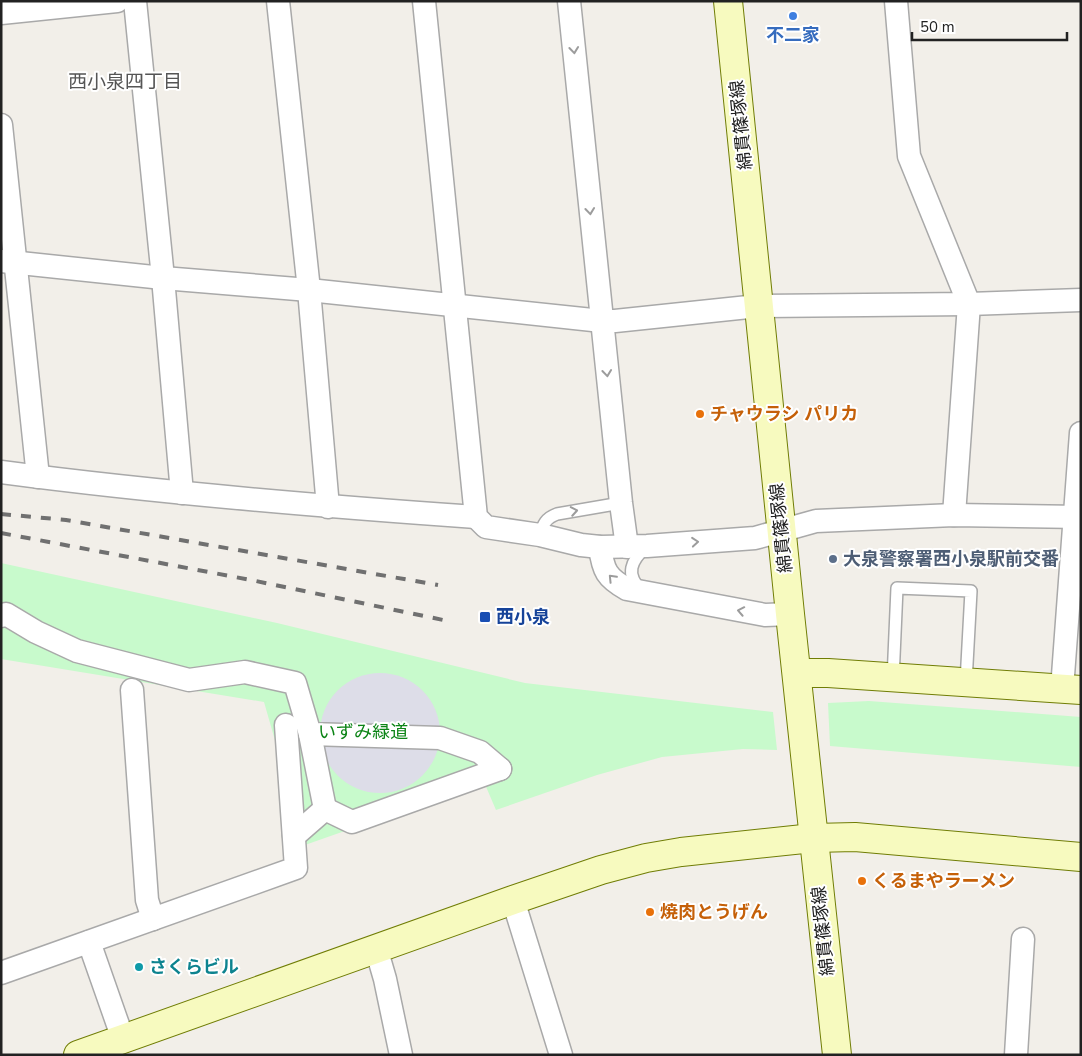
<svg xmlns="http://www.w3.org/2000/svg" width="1082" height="1056" viewBox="0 0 1082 1056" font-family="'Nunito Sans','Noto Sans JP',sans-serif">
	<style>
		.park { fill: #c8facc }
		.plaza { fill: #dddde8 }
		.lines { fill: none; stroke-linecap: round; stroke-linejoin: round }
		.lane-casing { stroke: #a9a9a9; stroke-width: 14 }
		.street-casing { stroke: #a9a9a9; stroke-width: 25 }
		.secondary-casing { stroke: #707d05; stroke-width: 30 }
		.lane { stroke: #fff; stroke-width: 11 }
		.street { stroke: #fff; stroke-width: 22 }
		.secondary { stroke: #f7fabf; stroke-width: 28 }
		.rail { stroke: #707070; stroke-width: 4; stroke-dasharray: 10 10; stroke-linecap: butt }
		.oneway { stroke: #9c9c9c }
		.shop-dot { fill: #3f7fe0; stroke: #fff; stroke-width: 2 }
		.food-dot { fill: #e8710a; stroke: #fff; stroke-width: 2 }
		.service-dot { fill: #5c6f8a; stroke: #fff; stroke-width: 2 }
		.transit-dot { fill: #1a4fb4; stroke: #fff; stroke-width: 2 }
		.culture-dot { fill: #0f9aa8; stroke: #fff; stroke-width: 2 }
		.labels { text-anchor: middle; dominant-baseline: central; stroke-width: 4; stroke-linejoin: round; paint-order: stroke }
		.shop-label { font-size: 18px; font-weight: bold; fill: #366cbe; stroke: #fff }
		.street-label { font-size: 18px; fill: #222; stroke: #fff }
		.food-label { font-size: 18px; font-weight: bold; fill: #c56008; stroke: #fff; text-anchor: start }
		.service-label { font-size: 18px; font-weight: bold; fill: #4e5e75; stroke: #fff; text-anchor: start }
		.transit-label { font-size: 18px; font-weight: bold; fill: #164399; stroke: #fff; text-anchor: start }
		.park-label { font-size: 18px; fill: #0c8416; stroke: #fff }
		.culture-label { font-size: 18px; font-weight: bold; fill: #0d838f; stroke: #fff; text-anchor: start }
		.neighbourhood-label { font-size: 19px; fill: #555; stroke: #fff }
	</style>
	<rect width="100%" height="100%" fill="#f2efe9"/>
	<g class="park">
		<polygon points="1,563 277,623 525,683 773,712 777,750 743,749 662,757 597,775 496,810 484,782 305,845 264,702 1,659"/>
		<polygon points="869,701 1081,717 1081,767 830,746 828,703"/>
	</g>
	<circle class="plaza" cx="380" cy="733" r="60"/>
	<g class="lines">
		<defs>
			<g id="lane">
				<path d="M 540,535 C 543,524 546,518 557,514 L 621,503"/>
				<path d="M 641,590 C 625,574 631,561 646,547"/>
				<polyline points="893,679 897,588 971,591 966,682"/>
			</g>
			<g id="street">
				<polyline points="135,1 163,278 182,493"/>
				<polyline points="278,1 309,290 328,507"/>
				<polyline points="424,1 476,517 486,527 540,535 581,545 600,547 647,546 755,538 816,521 954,515 1081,517"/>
				<polyline points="569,1 621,503 627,547"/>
				<polyline points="896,1 909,156 969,304 954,515"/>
				<polyline points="1,13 117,1"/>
				<polyline points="1,125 38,477"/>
				<polyline points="1,261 163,278 309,290 602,321 615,321 758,306 969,304 1081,300"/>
				<path d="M 1,472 C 159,493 317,506 476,517"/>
				<path d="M 600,547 C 603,571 607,578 627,589 L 765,615 L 790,614"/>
				<polyline points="1,616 6,614 36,632 77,651 189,680 245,672 295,683 310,734 440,738 480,752 500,769"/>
				<polyline points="1062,689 1081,433"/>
				<polyline points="132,690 147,900 153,919"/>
				<polyline points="310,734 325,809"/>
				<polyline points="294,836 325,809 352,822 500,769"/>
				<polyline points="513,900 561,1055"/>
				<polyline points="89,942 123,1039"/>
				<polyline points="376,948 385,979 401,1055"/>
				<polyline points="1,973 296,868 286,725"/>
				<polyline points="1016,1055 1023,939"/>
			</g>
			<g id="secondary">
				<polyline points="728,1 790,614 837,1055"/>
				<polyline points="797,673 828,673 1081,690"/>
				<polyline points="78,1055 513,900 601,870 646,858 681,852 813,838 855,837 1081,857"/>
			</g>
		</defs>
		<use href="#lane" class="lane-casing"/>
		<use href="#street" class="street-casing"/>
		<use href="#secondary" class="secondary-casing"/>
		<use href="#lane" class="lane"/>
		<use href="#street" class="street"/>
		<use href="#secondary" class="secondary"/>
		<g class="rail">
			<polyline points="1,514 66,520 438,585"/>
			<polyline points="1,533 251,580 448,621"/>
		</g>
	</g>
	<defs><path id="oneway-chevron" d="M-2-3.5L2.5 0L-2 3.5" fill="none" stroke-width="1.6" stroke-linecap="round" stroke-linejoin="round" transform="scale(1.25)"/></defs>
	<g class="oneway">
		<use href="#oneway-chevron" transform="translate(574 50) rotate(84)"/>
		<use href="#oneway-chevron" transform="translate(590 211) rotate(84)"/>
		<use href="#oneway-chevron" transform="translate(607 373) rotate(84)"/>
		<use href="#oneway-chevron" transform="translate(574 511) rotate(-10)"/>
		<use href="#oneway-chevron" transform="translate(695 542) rotate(-5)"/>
		<use href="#oneway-chevron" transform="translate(612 578) rotate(-134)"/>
		<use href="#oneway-chevron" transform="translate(741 611) rotate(-169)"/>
	</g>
	<circle class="shop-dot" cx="793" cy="16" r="5"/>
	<g class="food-dot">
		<circle cx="700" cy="414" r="5"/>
		<circle cx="862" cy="881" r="5"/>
		<circle cx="650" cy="912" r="5"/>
	</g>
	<circle class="service-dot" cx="833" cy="559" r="5"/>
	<rect class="transit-dot" x="479" y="611" width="12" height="12" rx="2.5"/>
	<circle class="culture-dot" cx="139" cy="967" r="5"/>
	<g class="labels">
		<g class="shop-label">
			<text x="793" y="35">不二家</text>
		</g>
		<g class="street-label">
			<text transform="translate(741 125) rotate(-96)">綿貫篠塚線</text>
			<text transform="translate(781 528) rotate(-96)">綿貫篠塚線</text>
			<text transform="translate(823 931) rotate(-96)">綿貫篠塚線</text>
		</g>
		<g class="food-label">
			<text x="710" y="414">チャウラシ パリカ</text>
			<text x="872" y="881">くるまやラーメン</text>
			<text x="660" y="912">焼肉とうげん</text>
		</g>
		<g class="service-label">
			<text x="843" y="559">大泉警察署西小泉駅前交番</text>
		</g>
		<g class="transit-label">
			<text x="496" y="617">西小泉</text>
		</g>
		<g class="park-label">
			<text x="363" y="732">いずみ緑道</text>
		</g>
		<g class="culture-label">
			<text x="149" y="967">さくらビル</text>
		</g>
		<g class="neighbourhood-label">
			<text x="125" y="82">西小泉四丁目</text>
		</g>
	</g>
	<rect width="1082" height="1056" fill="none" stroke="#222222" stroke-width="5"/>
	<path d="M912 32v8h155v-8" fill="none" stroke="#222222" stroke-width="2.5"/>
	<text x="920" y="32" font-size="15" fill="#222222" stroke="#ffffff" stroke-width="4" paint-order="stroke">50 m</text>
</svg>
